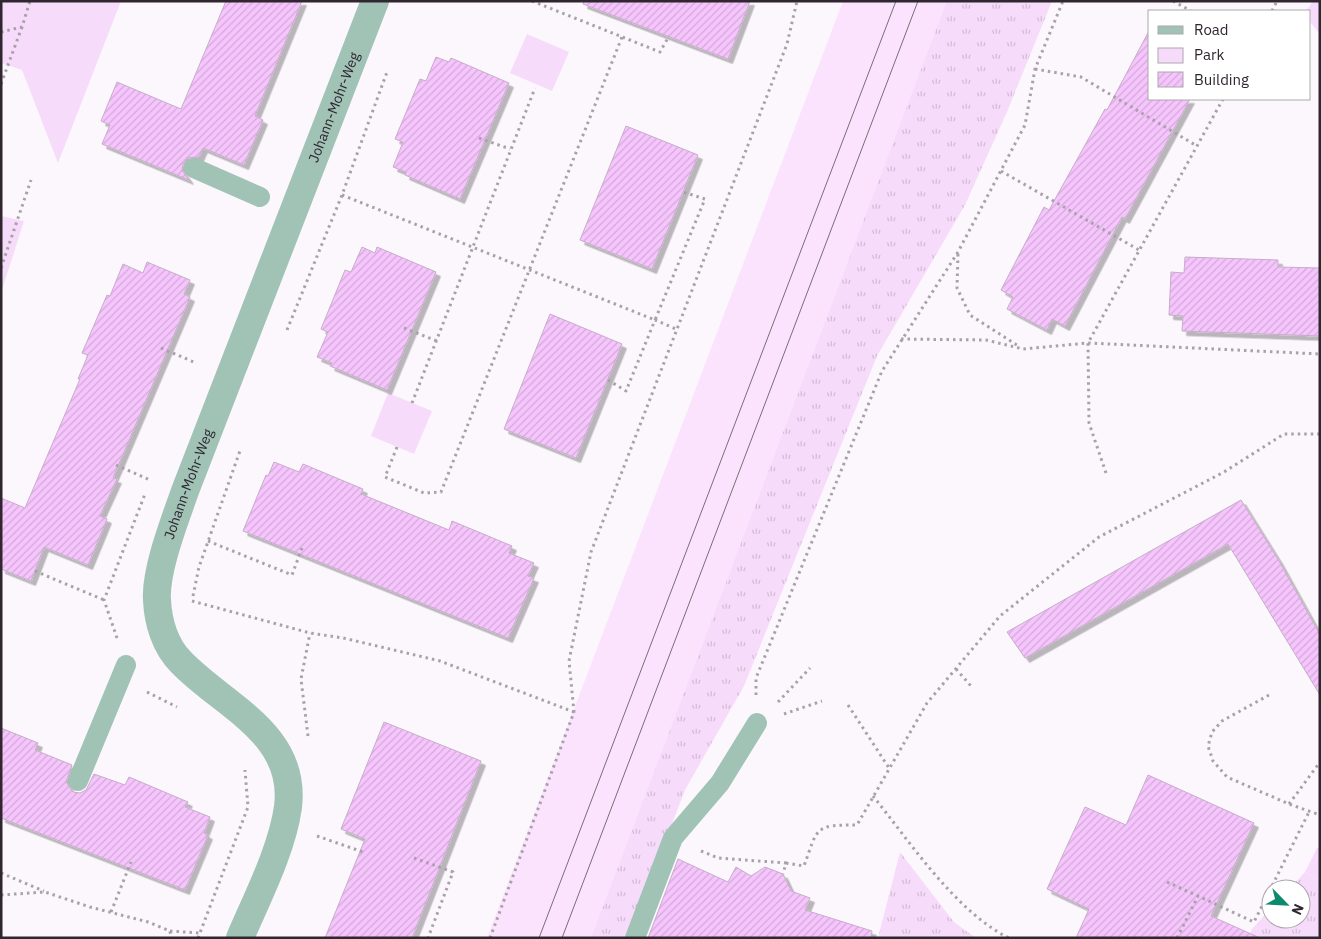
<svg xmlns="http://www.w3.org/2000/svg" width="1321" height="939" viewBox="0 0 1321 939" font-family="'IBM Plex Sans',sans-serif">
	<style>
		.built { fill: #fbe3fe }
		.grass { fill: url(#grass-tufts) }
		.green { fill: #f7dbfa }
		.building { fill: url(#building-hatch); stroke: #c5adc8; filter: url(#shadow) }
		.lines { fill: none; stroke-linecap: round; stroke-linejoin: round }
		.path { stroke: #a8a1a9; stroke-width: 3; stroke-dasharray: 2.5 4; stroke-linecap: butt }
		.service { stroke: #a0c3b6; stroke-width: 20 }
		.minor { stroke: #a0c3b6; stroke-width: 28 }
		.tram { stroke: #766f77; stroke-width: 1 }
		.labels { text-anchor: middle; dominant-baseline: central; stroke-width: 4; stroke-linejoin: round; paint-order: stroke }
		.street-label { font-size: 14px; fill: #2f2630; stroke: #fff }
	</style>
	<defs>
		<pattern id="grass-tufts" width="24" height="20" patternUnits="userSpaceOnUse" patternTransform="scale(1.25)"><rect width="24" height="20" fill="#f7dbfa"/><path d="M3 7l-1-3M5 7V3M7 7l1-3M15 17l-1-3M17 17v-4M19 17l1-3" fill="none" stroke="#d4bcd7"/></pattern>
		<pattern id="building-hatch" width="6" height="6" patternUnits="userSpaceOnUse" patternTransform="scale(1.25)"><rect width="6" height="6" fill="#f6c5fd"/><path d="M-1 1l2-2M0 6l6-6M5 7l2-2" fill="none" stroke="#d3a9d9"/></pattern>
		<filter id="shadow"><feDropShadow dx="4.5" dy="4.5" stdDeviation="0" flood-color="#0004"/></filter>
	</defs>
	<rect width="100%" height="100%" fill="#fcf7fd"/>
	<polygon class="built" points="843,1 979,1 623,938 487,938"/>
	<g class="grass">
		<polygon points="947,1 1052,1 1007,112 965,205 877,356 744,686 685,790 628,938 591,938"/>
		<polygon points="900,852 954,922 976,938 878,938"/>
		<polygon points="1305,872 1320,882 1320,938 1248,938 1252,929 1271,908 1271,919 1301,919 1301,889 1289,889"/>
	</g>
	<g class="green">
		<polygon points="1,1 121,1 58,163 22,70 1,63"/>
		<polygon points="1313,1 1320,1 1320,34 1310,22 1310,11 1306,11"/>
		<polygon points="527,34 569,52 552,91 510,73"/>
		<polygon points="1,216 24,221 1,293"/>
		<polygon points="388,393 432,411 414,454 371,436"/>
		<polygon points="1317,848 1320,848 1320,882 1305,872"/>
	</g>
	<g class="building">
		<polygon points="226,1 302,1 255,116 263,120 244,165 203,148 199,157 187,158 183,164 182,170 189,180 102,144 110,125 101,121 117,82 181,109"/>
		<polygon points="584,1 750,1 728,59 583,4"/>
		<polygon points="1150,29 1150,99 1190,99 1125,219 1122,217 1065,326 1052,319 1047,330 1007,309 1013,297 1001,290 1044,207 1049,210 1105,109 1107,110"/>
		<polygon points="436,57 449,62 451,58 509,83 460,199 405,175 406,172 393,167 403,142 395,139 420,79 426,81"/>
		<polygon points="626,126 698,155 652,269 580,240"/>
		<polygon points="362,247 375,253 377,247 436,272 387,390 330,366 332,363 317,357 328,332 321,329 345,270 351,272"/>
		<polygon points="1185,257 1278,260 1278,267 1320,268 1320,336 1182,331 1183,316 1169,315 1171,272 1184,273"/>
		<polygon points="147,262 190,280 184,294 190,297 113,478 117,479 100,516 107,519 88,565 44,547 31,581 1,569 1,498 25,508 80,379 78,379 88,355 82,353 107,295 110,296 123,264 143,273"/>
		<polygon points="550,314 622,344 576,458 504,429"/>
		<polygon points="274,462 299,472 303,464 363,489 361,494 449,530 452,521 512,546 509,553 534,563 528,576 534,578 508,638 243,531 266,475 268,476"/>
		<polygon points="1241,500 1279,561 1320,635 1320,695 1228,544 1025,658 1007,632"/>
		<polygon points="384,722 481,761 412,938 325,938 365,839 341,829"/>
		<polygon points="1,728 38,743 35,750 72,765 66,782 73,792 80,793 86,790 94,774 125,785 129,777 188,802 185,807 210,817 204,833 208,835 185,890 1,818"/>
		<polygon points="1148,775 1254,823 1211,916 1260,938 1076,938 1089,909 1047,889 1085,807 1126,825"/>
		<polygon points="678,859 728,882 736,867 751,876 765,867 783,874 791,891 810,898 805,910 872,931 871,938 648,938"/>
	</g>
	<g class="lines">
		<g class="path">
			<polyline points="532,1 660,52 669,36"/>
			<polyline points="1173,1 1191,11"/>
			<polyline points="1272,11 1277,1"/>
			<polyline points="1,32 22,27 30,1"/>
			<polyline points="1035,69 1081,77 1197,146"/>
			<polyline points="1,84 22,27"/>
			<polyline points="479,138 510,149"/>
			<polyline points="1001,171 1139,250"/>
			<polyline points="342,195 655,320 705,199 683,192"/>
			<polyline points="958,254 957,288 970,315 1020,347"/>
			<polyline points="1,268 31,180"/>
			<polyline points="404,328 437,341"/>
			<polyline points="287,330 342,195 387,72"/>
			<polyline points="901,339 986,340 1023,349 1088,343 1320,354"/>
			<polyline points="161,348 196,363"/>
			<polyline points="608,380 626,391 655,320 676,329"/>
			<polyline points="412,403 535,88"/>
			<polyline points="397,447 385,477 424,493 441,492 622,37"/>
			<polyline points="116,465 150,480"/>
			<polyline points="1106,473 1089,423 1088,343 1223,99"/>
			<polyline points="208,541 292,575 302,548"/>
			<polyline points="35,571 104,600"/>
			<polyline points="193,596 199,567 241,448"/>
			<polyline points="192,601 310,633 343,638 440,661 574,712"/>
			<polyline points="117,638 104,600 145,494"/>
			<polyline points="956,669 971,686"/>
			<polyline points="147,692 177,707"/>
			<polyline points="756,695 756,678 882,371 958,252 1025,125 1035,69 1063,1"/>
			<polyline points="1269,695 1222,721 1212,732 1208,746 1213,761 1227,777 1289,804 1320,815"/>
			<polyline points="778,702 810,668"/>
			<polyline points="848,705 889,768"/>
			<polyline points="784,714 822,701"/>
			<polyline points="308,736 301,679 310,633"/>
			<path d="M 873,796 C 910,842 956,912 1009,938"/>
			<polyline points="1289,804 1320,762"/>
			<polyline points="317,836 366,853"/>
			<polyline points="701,851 718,858 786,863 783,874"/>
			<polyline points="414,858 453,872 428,938"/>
			<path d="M 786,863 L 804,866 C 818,827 814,825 857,825 L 927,703 L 1000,616 L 1099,537 L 1224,472 L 1284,434 L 1320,434"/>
			<polyline points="1,873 44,891"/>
			<polyline points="1167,882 1198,896"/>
			<polyline points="1,895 45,892 90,907 148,922 170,931 171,938"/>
			<polyline points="111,912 131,862"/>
			<polyline points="170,931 199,933"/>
			<polyline points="198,938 248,807 245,770"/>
			<polyline points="490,938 574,712 569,661 591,552 787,44 797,1"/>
			<polyline points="1177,938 1198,896 1254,922 1309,812"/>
		</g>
		<g class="service">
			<polyline points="194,168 260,197"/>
			<polyline points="78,781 126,665"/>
			<polyline points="635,938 673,838 720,783 757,723"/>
		</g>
		<path class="minor" id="s1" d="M 240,938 C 257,898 282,850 288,807 C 297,733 223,706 181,662 C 165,646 158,622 157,600 C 155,570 175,520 185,491 L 375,1"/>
		<g class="tram">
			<polyline points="539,938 896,1"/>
			<polyline points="562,938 918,1"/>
		</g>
	</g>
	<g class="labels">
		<g class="street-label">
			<text stroke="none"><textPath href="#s1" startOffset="922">Johann-Mohr-Weg</textPath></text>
			<text stroke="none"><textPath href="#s1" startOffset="518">Johann-Mohr-Weg</textPath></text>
		</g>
	</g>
	<rect width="1321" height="939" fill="none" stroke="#2f2630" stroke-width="5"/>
	<rect x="1148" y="10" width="162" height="90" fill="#ffffff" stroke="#aca8ac"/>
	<rect x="1158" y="26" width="25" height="8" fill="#a0c3b6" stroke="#aca8ac"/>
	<text x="1194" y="35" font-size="15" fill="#2f2630">Road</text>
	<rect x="1158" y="48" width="25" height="15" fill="#f7dbfa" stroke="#aca8ac"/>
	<text x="1194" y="60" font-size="15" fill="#2f2630">Park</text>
	<rect x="1158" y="72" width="25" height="15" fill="url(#building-hatch)" stroke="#aca8ac"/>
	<text x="1194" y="85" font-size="15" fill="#2f2630">Building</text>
	<g transform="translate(1286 904) rotate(114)"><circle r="24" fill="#ffffff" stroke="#aca8ac"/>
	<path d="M0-4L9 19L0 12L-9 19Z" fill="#0c8a6d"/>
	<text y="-8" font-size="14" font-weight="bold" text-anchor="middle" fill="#2f2630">N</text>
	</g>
</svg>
